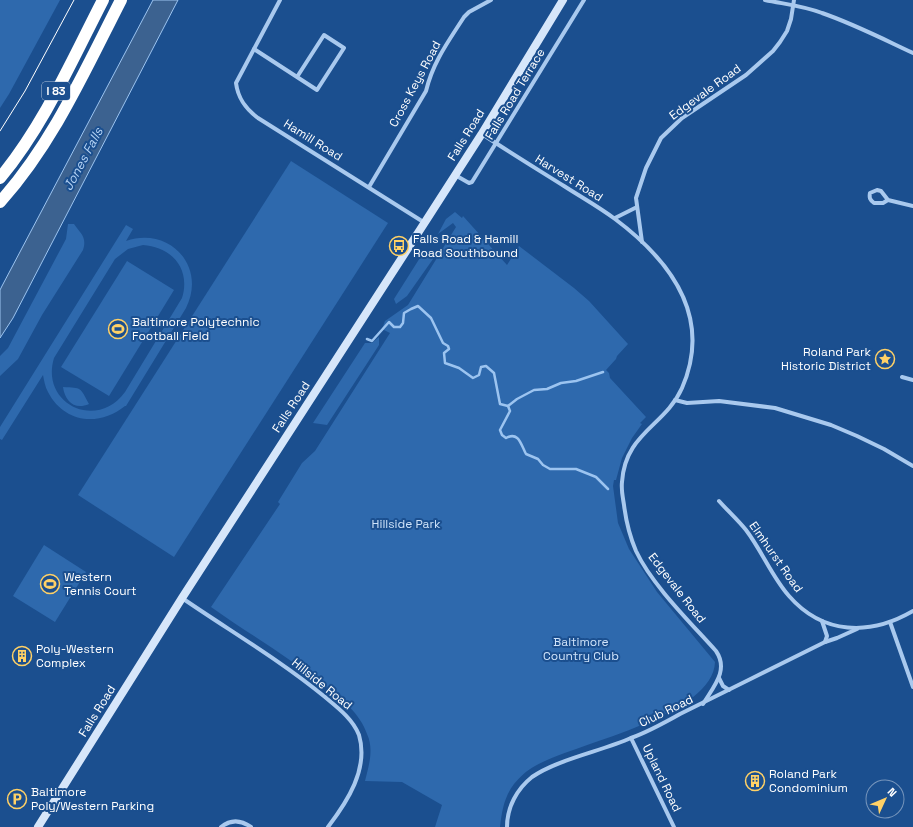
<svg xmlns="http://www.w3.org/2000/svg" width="913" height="827" viewBox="0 0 913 827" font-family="'Space Grotesk',sans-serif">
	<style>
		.green { fill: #2e69ad; fill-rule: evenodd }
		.water { fill: #3c6290; stroke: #9cc4f0 }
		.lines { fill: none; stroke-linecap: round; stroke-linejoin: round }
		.stream { stroke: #9cc4f0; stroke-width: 2.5 }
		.minor { stroke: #a9c9ee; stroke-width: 4 }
		.secondary { stroke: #d6e6fa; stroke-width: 8 }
		.motorway { stroke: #fff; stroke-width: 12 }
		.tram { stroke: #fff; stroke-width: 1 }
		.labels { text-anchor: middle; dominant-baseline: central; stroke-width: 4; stroke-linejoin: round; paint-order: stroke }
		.shield { fill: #1b4f8f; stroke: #bbcadd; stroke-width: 1 }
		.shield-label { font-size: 11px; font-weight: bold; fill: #fff }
		.street-label { font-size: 12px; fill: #fff; stroke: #1b4f8f }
		.poi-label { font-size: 12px; fill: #fff; stroke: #1b4f8f; text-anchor: start }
		.park-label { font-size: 12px; fill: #cfe3fa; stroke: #1b4f8f }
		.water-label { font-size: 13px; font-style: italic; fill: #b5d3f5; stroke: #1b4f8f }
	</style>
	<rect width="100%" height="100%" fill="#1b4f8f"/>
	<g class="green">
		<polygon points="0,0 60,0 9,94 0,108"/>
		<polygon points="291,161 388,223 174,557 78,495"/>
		<path d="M 455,212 L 462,218 L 463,216 L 507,265 L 519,246 L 574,288 L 589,301 L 628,344 L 617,356 L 616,359 L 606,370 L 609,373 L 610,378 L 646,417 L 640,423 L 642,424 L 632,438 L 622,458 L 616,480 L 614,480 L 613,486 L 618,523 L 629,549 L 657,592 L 715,662 C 713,717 575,743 535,766 C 527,770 519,778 514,784 C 504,797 502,811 500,827 L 435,827 L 442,805 L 402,782 L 365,781 C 369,765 374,749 367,734 C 360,713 342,700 326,687 C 289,657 249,634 211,607 L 280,504 L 278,502 L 302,463 L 315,451 L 390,333 L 382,329 L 385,321 L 408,305 L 456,227 L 453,223 L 438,234 L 446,219 Z"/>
		<path d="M 68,224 L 74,224 C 81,234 87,237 83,250 L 42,315 L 18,359 L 0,376 L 0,356 L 8,348 L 66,239 Z"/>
		<path d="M 126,225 L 133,229 L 126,241 C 169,226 207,266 186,308 L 126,406 L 125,406 C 99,427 64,423 48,392 C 45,387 44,380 43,375 L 2,440 L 0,439 L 0,427 ZM 143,245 C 172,247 191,269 182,298 L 125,392 C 97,431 40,404 54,358 L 115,259 L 128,249 Z"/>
		<polygon points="432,252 433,259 407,296 396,304 394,299 423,253"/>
		<polygon points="127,261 174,290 109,396 61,367"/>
		<polygon points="379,337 379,345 327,425 313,423 365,343 372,343"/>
		<path d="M 63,387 C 82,388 80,387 89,404 C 75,410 65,402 63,387 Z"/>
		<polygon points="44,545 86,572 55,622 13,596"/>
	</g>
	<polygon class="water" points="153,0 178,0 13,318 0,338 0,290 2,286"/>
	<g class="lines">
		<g class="stream">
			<polyline points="367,339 372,341 389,322 394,327 400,327 403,323 404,313 411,309 418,306 431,318 443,343 448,346 449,349 444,353 445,363 459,368 473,378 479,375 481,367 486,366 494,373 500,404 508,406 517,399 534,390 547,389 561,383 576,381 603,372"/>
			<path d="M 508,406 L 510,411 L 500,430 L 502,435 L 506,438 C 519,431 521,445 526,454 L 538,459 L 543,465 L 550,469 L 576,469 L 596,477 L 608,489"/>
		</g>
		<g class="minor">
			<path d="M 280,0 L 236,83 C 238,99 246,109 258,118 L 425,223"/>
			<path d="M 765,0 C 784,4 804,6 822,13 C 854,24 883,39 913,53"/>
			<polyline points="254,49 317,90 344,48 324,35 297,77"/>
			<path d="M 482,134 C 509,152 537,169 564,186 C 581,197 599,207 615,219 C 671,261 713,317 682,388 C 665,426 625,433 622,482 C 621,490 623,498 624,505 C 626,521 630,537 636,551 C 652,585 690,622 716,651 C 729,670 714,686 703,704"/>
			<polyline points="455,175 469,183 472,182 584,0"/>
			<path d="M 369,187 L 426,91 C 433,62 448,42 464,17 L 469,12 L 491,0"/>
			<path d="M 888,200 L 883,203 L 874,203 C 870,200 869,198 870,193 L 877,190 L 881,191 L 888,200 L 913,206"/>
			<polyline points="615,218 637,207"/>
			<polyline points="642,242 636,198 646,168 661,138 682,118 746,75 773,51 780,42 787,31 791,19 794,0"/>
			<polyline points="902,377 913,380"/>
			<polyline points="675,400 687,403 719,401 775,408 831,425 857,436 884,449 913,466"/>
			<path d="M 719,501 C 728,511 738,520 746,530 C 762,551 772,577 789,596 C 823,635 870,636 913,611"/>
			<path d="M 182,598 C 230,631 280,660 325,697 C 337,707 353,719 359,735 C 369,769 347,802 328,827"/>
			<polyline points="822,621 827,636 825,642"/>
			<polyline points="890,622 913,687"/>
			<polyline points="719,678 723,686 729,690"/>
			<polyline points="631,738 674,827"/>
			<path d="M 221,827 C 231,819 241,820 251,827"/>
			<path d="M 507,827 C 507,807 517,789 532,777 C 558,759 602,751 631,738 C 648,732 664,723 680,714 C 728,690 777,666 825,642 L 837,638 L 857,629"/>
		</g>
		<polyline class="secondary" points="38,827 182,598 427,219 481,135 563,0"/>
		<g class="motorway">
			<path d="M 0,178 C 44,125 72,60 103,0"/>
			<path d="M 0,202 C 53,143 85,70 121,0"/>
		</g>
		<polyline class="tram" points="0,131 25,91 74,0"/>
	</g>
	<defs>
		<symbol id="bus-ring" viewBox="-11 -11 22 22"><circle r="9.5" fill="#1b4f8f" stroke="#ffd166" stroke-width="1.5"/><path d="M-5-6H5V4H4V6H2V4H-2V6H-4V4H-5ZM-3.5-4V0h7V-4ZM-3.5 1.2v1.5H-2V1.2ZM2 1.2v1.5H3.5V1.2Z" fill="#ffd166"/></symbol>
		<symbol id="stadium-ring" viewBox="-11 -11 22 22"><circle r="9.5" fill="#1b4f8f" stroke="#ffd166" stroke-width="1.5"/><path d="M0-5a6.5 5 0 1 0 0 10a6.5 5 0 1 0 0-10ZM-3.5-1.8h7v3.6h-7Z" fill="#ffd166"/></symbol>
		<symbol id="sight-ring" viewBox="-11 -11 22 22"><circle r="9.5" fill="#1b4f8f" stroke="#ffd166" stroke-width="1.5"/><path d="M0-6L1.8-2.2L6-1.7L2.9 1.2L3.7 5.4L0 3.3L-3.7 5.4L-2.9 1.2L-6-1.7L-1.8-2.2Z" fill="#ffd166"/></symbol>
		<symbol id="building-ring" viewBox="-11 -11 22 22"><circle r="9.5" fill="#1b4f8f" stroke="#ffd166" stroke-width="1.5"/><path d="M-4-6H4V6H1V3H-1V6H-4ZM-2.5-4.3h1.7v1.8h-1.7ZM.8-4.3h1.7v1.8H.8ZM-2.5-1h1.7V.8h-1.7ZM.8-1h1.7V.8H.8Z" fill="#ffd166"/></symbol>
		<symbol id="parking-ring" viewBox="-11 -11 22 22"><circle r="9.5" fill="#1b4f8f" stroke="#ffd166" stroke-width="1.5"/><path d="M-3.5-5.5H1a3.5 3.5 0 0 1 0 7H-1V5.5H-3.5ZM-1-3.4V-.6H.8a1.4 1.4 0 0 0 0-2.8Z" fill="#ffd166"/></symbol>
	</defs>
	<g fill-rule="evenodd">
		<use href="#bus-ring" x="388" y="235" width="22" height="22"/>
		<use href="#stadium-ring" x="107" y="318" width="22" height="22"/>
		<use href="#sight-ring" x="874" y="348" width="22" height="22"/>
		<use href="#stadium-ring" x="39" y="573" width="22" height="22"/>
		<use href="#building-ring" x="11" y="645" width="22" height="22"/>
		<use href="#building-ring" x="744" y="770" width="22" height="22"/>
		<use href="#parking-ring" x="6" y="788" width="22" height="22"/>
	</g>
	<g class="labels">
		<rect class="shield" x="42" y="82" width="28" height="18" rx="3"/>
		<g class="shield-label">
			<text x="56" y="91">I 83</text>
		</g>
		<g class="street-label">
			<text transform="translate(415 84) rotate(-62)">Cross Keys Road</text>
			<text transform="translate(705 92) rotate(-36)">Edgevale Road</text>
			<text transform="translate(515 94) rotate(-59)">Falls Road Terrace</text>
			<text transform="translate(466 135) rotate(-58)">Falls Road</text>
			<text transform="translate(313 140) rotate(32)">Hamill Road</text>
			<text transform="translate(569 178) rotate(32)">Harvest Road</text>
			<text transform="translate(291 407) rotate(-57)">Falls Road</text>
			<text transform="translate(776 557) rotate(55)">Elmhurst Road</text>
			<text transform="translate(677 588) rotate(52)">Edgevale Road</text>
			<text transform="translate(322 684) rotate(39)">Hillside Road</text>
			<text transform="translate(97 711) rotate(-58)">Falls Road</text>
			<text transform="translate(666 711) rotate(-26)">Club Road</text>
			<text transform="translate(662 778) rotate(64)">Upland Road</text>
		</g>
		<g class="poi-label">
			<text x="413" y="239">Falls Road &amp; Hamill<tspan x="413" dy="14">Road Southbound</tspan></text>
			<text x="132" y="322">Baltimore Polytechnic<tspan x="132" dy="14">Football Field</tspan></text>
			<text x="871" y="352" text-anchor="end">Roland Park<tspan x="871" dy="14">Historic District</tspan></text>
			<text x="64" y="577">Western<tspan x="64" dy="14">Tennis Court</tspan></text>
			<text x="36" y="649">Poly-Western<tspan x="36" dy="14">Complex</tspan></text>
			<text x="769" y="774">Roland Park<tspan x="769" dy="14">Condominium</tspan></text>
			<text x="31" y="792">Baltimore<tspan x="31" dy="14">Poly/Western Parking</tspan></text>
		</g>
		<g class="park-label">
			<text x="406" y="524">Hillside Park</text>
			<text x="581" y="642">Baltimore<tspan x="581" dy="14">Country Club</tspan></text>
		</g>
		<g class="water-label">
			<text transform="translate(83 159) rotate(-62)">Jones Falls</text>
		</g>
	</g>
	<g transform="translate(885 799) rotate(46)"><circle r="19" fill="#1b4f8f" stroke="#7695bc"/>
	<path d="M0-3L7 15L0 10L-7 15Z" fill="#ffd166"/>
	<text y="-6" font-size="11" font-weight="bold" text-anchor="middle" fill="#ffffff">N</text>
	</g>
</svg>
